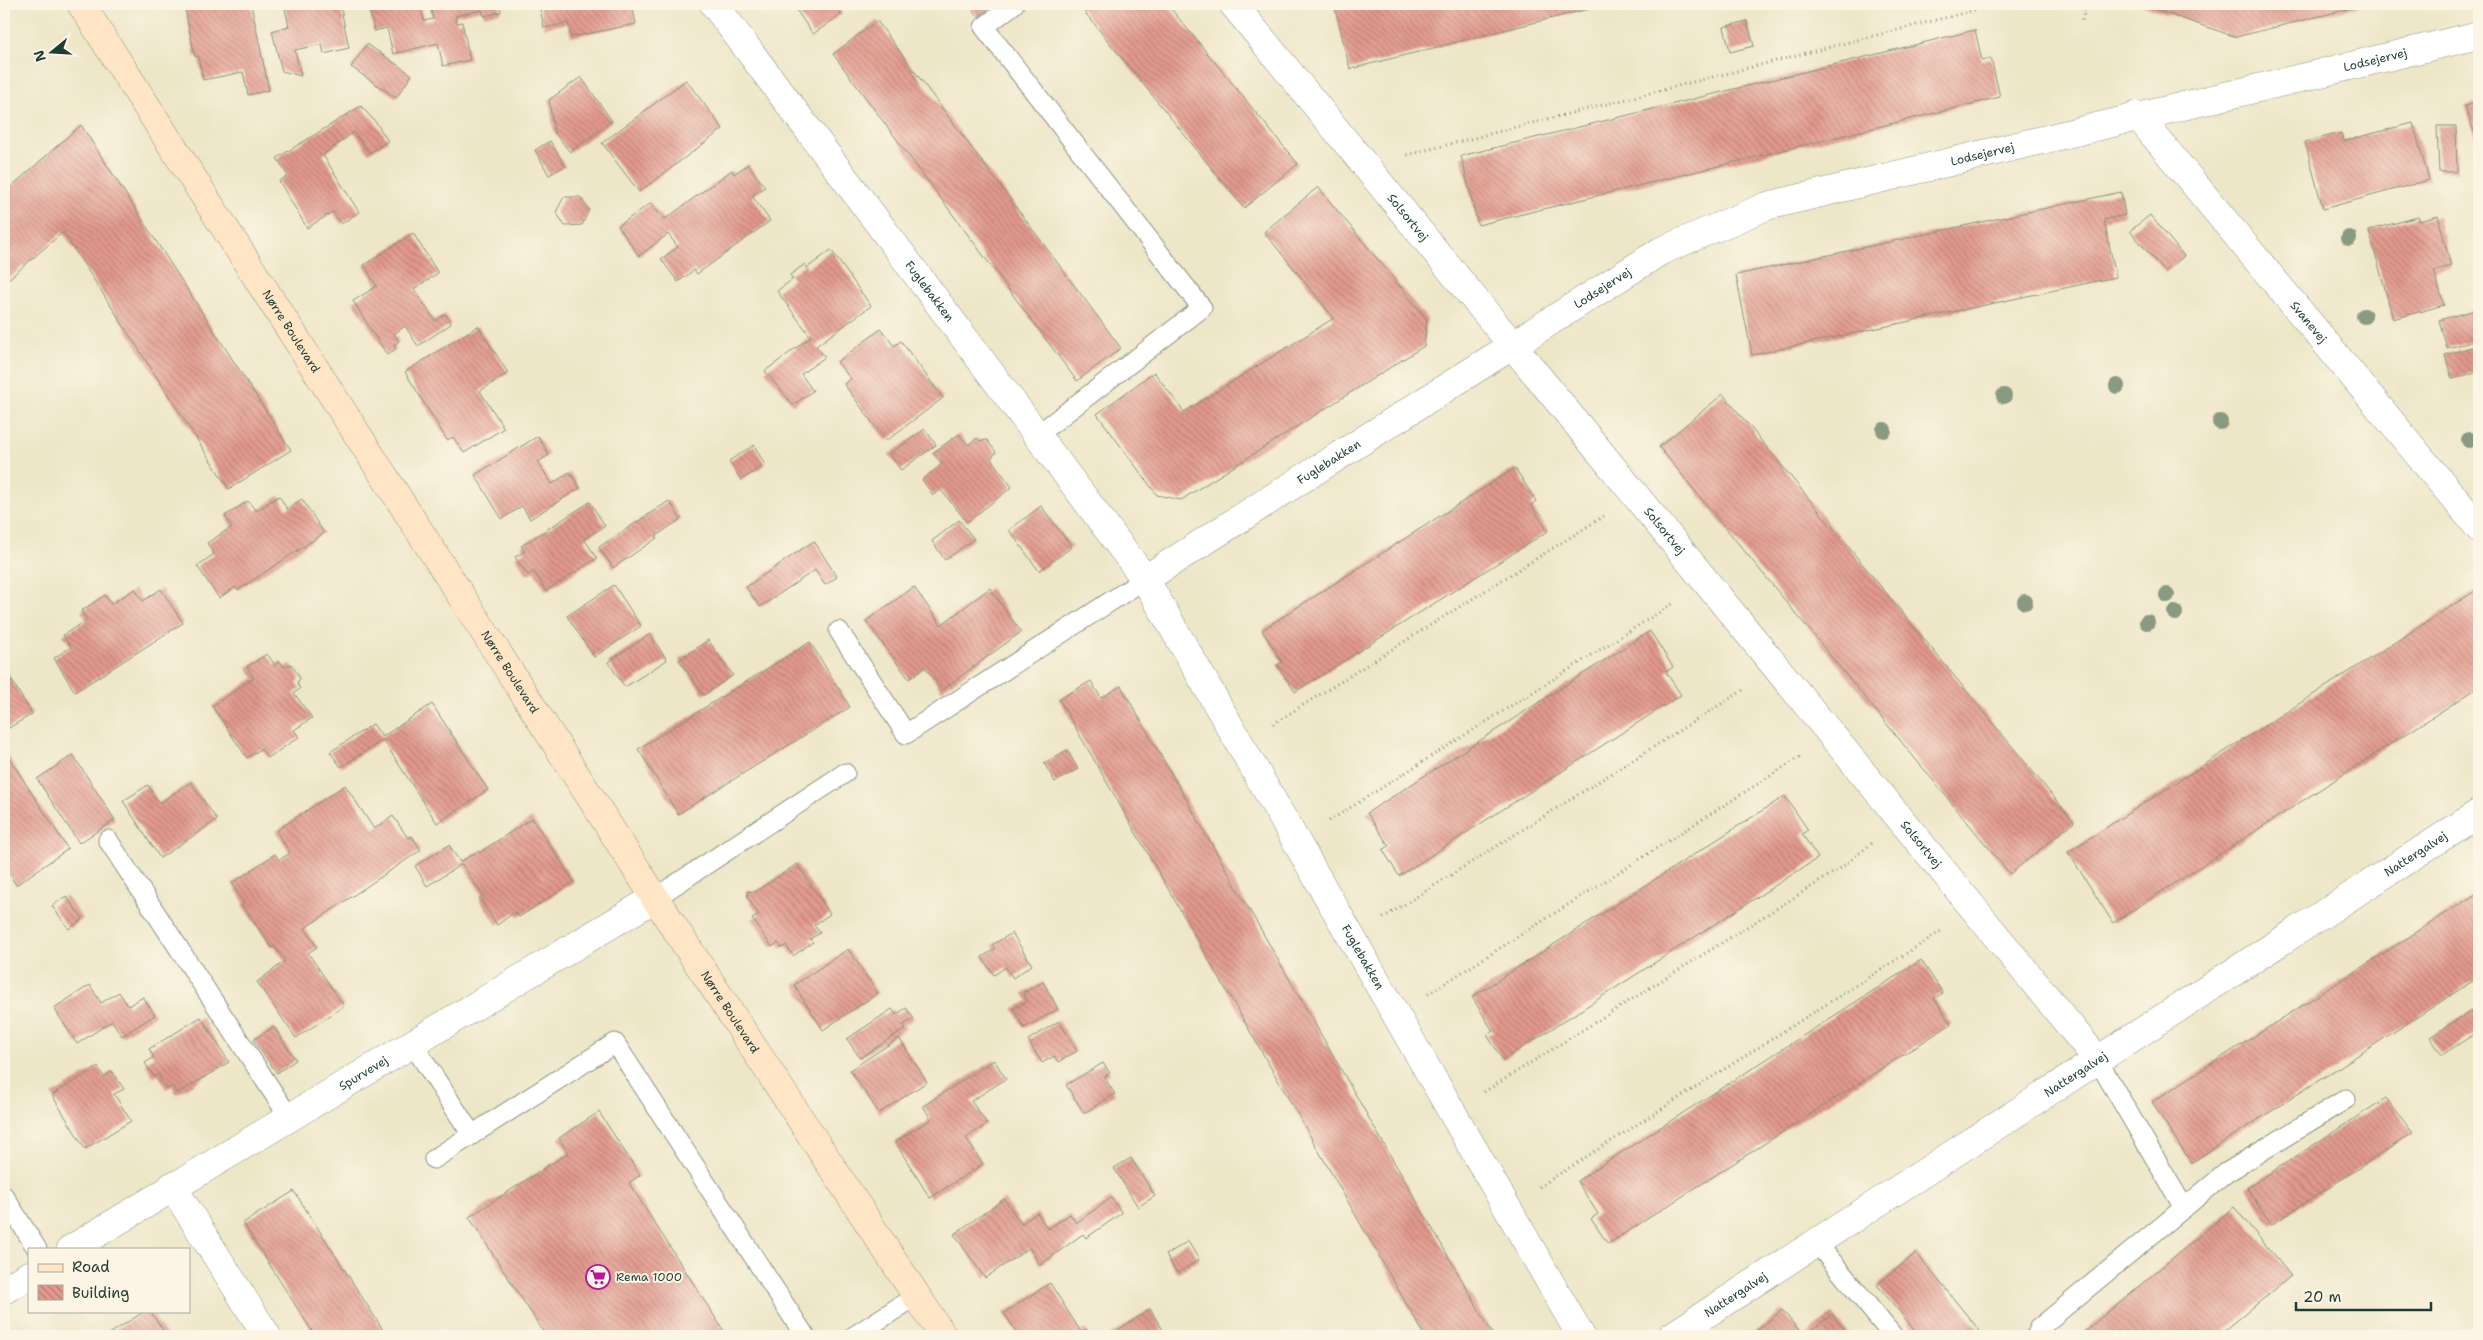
<svg xmlns="http://www.w3.org/2000/svg" width="2483" height="1340" viewBox="0 0 2483 1340" font-family="'Shantell Sans',sans-serif">
	<style>
		.building { fill: url(#building-back-hatch) }
		.lines { fill: none; stroke-linecap: round; stroke-linejoin: round }
		.lane-casing { stroke: #86927e; stroke-width: 21 }
		.street-casing { stroke: #86927e; stroke-width: 29 }
		.secondary-casing { stroke: #86927e; stroke-width: 29 }
		.path { stroke: #86927e; stroke-width: 3; stroke-dasharray: 1 4; stroke-linecap: butt }
		.lane { stroke: #fff; stroke-width: 19 }
		.street { stroke: #fff; stroke-width: 28 }
		.secondary { stroke: #fee5c5; stroke-width: 28 }
		.tree { fill: #889b82 }
		.labels { text-anchor: middle; dominant-baseline: central; stroke-width: 4; stroke-linejoin: round; paint-order: stroke }
		.street-label { font-size: 12px; fill: #1f3d34; stroke: #fcf5e5 }
		.poi-label { font-size: 12px; fill: #1f3d34; stroke: #fcf5e5; text-anchor: start }
	</style>
	<defs>
		<pattern id="building-back-hatch" width="6" height="6" patternUnits="userSpaceOnUse" patternTransform="scale(1.25)"><rect width="6" height="6" fill="#e2998c"/><path d="M-1 5l2 2M0 0l6 6M5-1l2 2" fill="none" stroke="#b77e73"/></pattern>
	</defs>
	<rect width="100%" height="100%" fill="#fcf5e5"/>
	<filter id="ink" filterUnits="userSpaceOnUse"><feTurbulence type="fractalNoise" baseFrequency=".02" numOctaves="2"/><feDisplacementMap in="SourceGraphic" scale="10" xChannelSelector="R" yChannelSelector="G"/><feConvolveMatrix kernelMatrix="1 2 1 2 8 2 1 2 1" color-interpolation-filters="sRGB"/></filter>
	<filter id="wash" filterUnits="userSpaceOnUse"><feTurbulence type="fractalNoise" baseFrequency=".0096" numOctaves="4" result="noise"/><feDisplacementMap in="SourceGraphic" scale="20" xChannelSelector="R" yChannelSelector="G"/><feGaussianBlur stdDeviation="1.12" result="paint"/><feColorMatrix in="noise" values="0 0 0 0 0 0 0 0 0 0 0 0 0 0 0 0 0 1.4 0 .05"/><feComposite in="paint" operator="in"/></filter>
	<g filter="url(#wash)">
		<rect width="100%" height="100%" fill="#ede6c7"/>
		<g id="blocks">
			<g class="building">
				<polygon points="184,4 251,4 269,90 248,95 243,72 203,80 198,56 195,57"/>
				<polygon points="284,4 340,4 349,48 324,54 322,44 295,50 301,76 282,71 272,31 289,26"/>
				<polygon points="368,4 420,4 424,21 433,19 430,4 500,4 501,12 484,16 482,10 455,16 457,23 462,22 470,60 443,66 438,43 393,54 387,28 374,31"/>
				<polygon points="539,4 632,4 636,24 571,37 568,23 544,28"/>
				<polygon points="792,4 835,4 842,14 813,34"/>
				<polygon points="968,4 996,4 978,17"/>
				<polygon points="1078,4 1167,4 1298,164 1244,208"/>
				<polygon points="1334,4 1608,4 1350,69"/>
				<polygon points="2139,4 2368,4 2236,37"/>
				<polygon points="877,21 1121,348 1077,381 833,54"/>
				<polygon points="1747,21 1754,46 1730,52 1724,27"/>
				<polygon points="1975,30 1982,60 1991,58 2000,97 1478,225 1461,156"/>
				<polygon points="367,44 412,75 396,98 351,67"/>
				<polygon points="581,77 612,121 570,152 554,132 549,100"/>
				<polygon points="686,80 723,129 639,192 602,143"/>
				<polygon points="2479,102 2479,146 2465,106"/>
				<polygon points="361,106 377,124 388,141 369,153 354,132 323,155 359,212 341,224 333,212 307,228 279,181 288,176 277,158"/>
				<polygon points="2413,123 2429,180 2323,209 2305,142 2341,133 2344,141"/>
				<polygon points="81,125 291,450 229,489 63,232 4,283 4,193"/>
				<polygon points="2437,126 2456,126 2457,172 2439,172"/>
				<polygon points="550,141 565,166 549,175 535,150"/>
				<polygon points="748,164 765,187 752,196 770,221 697,274 694,270 678,282 661,259 678,247 668,234 639,256 618,226 651,203 664,220 732,170 734,174"/>
				<polygon points="1318,187 1427,319 1424,346 1181,500 1157,495 1097,414 1154,372 1184,412 1334,318 1264,232"/>
				<polygon points="2121,192 2125,215 2104,220 2116,277 1752,355 1736,275"/>
				<polygon points="564,197 580,197 589,210 582,225 565,226 556,212"/>
				<polygon points="2150,215 2184,256 2165,272 2130,231"/>
				<polygon points="2438,216 2451,266 2434,271 2444,305 2393,319 2369,230 2418,217 2420,221"/>
				<polygon points="413,233 438,273 414,289 435,321 445,314 451,324 418,346 405,326 394,334 399,341 394,345 396,349 387,355 353,301 377,286 364,265"/>
				<polygon points="831,250 871,306 816,346 825,357 801,374 813,391 793,405 765,371 811,337 777,291 793,279 790,275 805,264 807,268"/>
				<polygon points="2479,309 2479,340 2447,348 2439,320"/>
				<polygon points="478,326 508,373 480,391 504,428 464,453 453,437 447,440 405,372"/>
				<polygon points="881,329 894,346 901,341 943,398 886,441 844,384 851,379 837,362"/>
				<polygon points="2479,345 2479,371 2452,379 2445,355"/>
				<polygon points="1723,394 2074,822 2010,874 1659,447"/>
				<polygon points="925,429 936,445 901,470 889,454"/>
				<polygon points="959,434 968,445 977,438 980,441 987,440 996,452 991,459 1012,487 967,522 941,490 933,495 922,480 942,464 933,453"/>
				<polygon points="538,436 549,455 538,462 552,484 570,472 580,488 530,519 522,506 502,519 475,475"/>
				<polygon points="754,445 765,465 741,480 729,461"/>
				<polygon points="1515,468 1536,501 1531,505 1548,531 1295,692 1277,665 1282,662 1262,630"/>
				<polygon points="279,496 287,509 302,499 324,533 238,590 236,587 219,598 197,566 214,554 207,543 232,527 225,516 248,501 256,511"/>
				<polygon points="669,501 681,519 656,536 657,538 613,568 599,547"/>
				<polygon points="590,502 605,526 584,539 597,558 546,591 534,571 528,575 515,557 525,551 521,546"/>
				<polygon points="1041,506 1072,547 1039,571 1009,530"/>
				<polygon points="959,520 974,539 945,560 932,541"/>
				<polygon points="814,541 837,577 825,585 815,570 760,607 746,587"/>
				<polygon points="614,585 641,626 594,657 567,616"/>
				<polygon points="914,587 941,625 990,588 1021,632 942,690 925,667 909,679 866,621"/>
				<polygon points="135,589 143,601 161,589 183,623 75,692 54,658 71,647 63,635 87,620 81,611 105,595 111,604"/>
				<polygon points="2475,591 2479,598 2479,687 2113,923 2068,852"/>
				<polygon points="1650,631 1673,667 1666,672 1681,695 1399,876 1383,850 1389,846 1367,813"/>
				<polygon points="650,634 667,660 625,687 608,662"/>
				<polygon points="708,640 733,675 704,695 679,660"/>
				<polygon points="810,642 850,707 678,814 638,749"/>
				<polygon points="267,654 275,665 280,661 284,667 291,664 300,678 297,683 300,689 294,693 312,718 294,730 299,737 268,758 261,749 247,758 212,706 254,678 247,667"/>
				<polygon points="4,668 32,714 4,731"/>
				<polygon points="1091,681 1101,698 1121,686 1494,1336 1425,1336 1059,699"/>
				<polygon points="432,704 488,790 437,823 383,740 341,767 330,752 373,724 382,737"/>
				<polygon points="4,750 68,849 16,885 4,865"/>
				<polygon points="1067,750 1078,769 1055,782 1044,763"/>
				<polygon points="73,755 115,820 79,843 37,779"/>
				<polygon points="191,782 217,820 160,858 123,801 148,785 159,803"/>
				<polygon points="345,785 374,829 393,816 408,838 412,836 421,850 305,928 317,947 308,953 344,1006 296,1038 257,982 285,961 274,946 272,948 242,905 244,903 232,883 275,854 279,860 290,853 276,831"/>
				<polygon points="1785,796 1808,830 1802,834 1818,858 1503,1060 1487,1035 1493,1031 1472,997"/>
				<polygon points="532,818 574,882 519,917 515,912 497,925 479,898 483,896 462,864 427,886 415,866 449,845 460,862 478,851 479,853"/>
				<polygon points="797,864 830,914 814,925 820,933 810,939 813,942 793,956 786,945 782,948 778,943 772,947 752,919 759,915 748,898 747,891 755,892"/>
				<polygon points="2479,892 2479,977 2191,1163 2152,1102"/>
				<polygon points="66,896 83,919 69,929 52,906"/>
				<polygon points="1012,933 1032,965 1013,978 1006,967 994,975 982,957 995,949 992,945"/>
				<polygon points="848,949 878,993 823,1030 794,985"/>
				<polygon points="1921,960 1943,993 1934,998 1951,1024 1608,1244 1591,1219 1598,1214 1577,1181"/>
				<polygon points="1043,982 1058,1009 1024,1028 1013,1009 1028,1001 1023,993"/>
				<polygon points="90,985 101,1003 119,992 128,1006 143,997 155,1015 122,1036 112,1021 77,1044 54,1008"/>
				<polygon points="2479,1006 2479,1031 2442,1055 2430,1037"/>
				<polygon points="906,1008 914,1019 903,1025 906,1028 860,1058 847,1039 892,1009 896,1015"/>
				<polygon points="201,1017 229,1062 177,1094 172,1086 166,1089 158,1074 154,1077 145,1063 154,1057 149,1049"/>
				<polygon points="1059,1021 1077,1051 1058,1062 1054,1056 1042,1063 1028,1040"/>
				<polygon points="274,1027 296,1060 277,1073 253,1040"/>
				<polygon points="899,1038 927,1082 879,1113 850,1070"/>
				<polygon points="994,1060 1006,1079 971,1101 987,1124 966,1138 983,1164 930,1198 895,1142 931,1119 923,1106"/>
				<polygon points="1103,1063 1110,1073 1104,1077 1115,1094 1084,1113 1066,1085"/>
				<polygon points="98,1067 104,1077 112,1071 124,1089 114,1094 131,1121 85,1149 52,1095"/>
				<polygon points="2386,1098 2413,1133 2271,1225 2247,1188"/>
				<polygon points="599,1112 640,1175 629,1183 727,1336 546,1336 469,1217 568,1153 559,1138"/>
				<polygon points="1131,1158 1155,1196 1138,1207 1114,1168"/>
				<polygon points="294,1191 387,1336 315,1336 243,1223"/>
				<polygon points="1111,1198 1122,1213 1086,1238 1083,1234 1040,1265 1029,1248 985,1278 954,1234 1004,1199 1021,1224 1037,1213 1048,1229 1070,1214 1076,1223"/>
				<polygon points="2234,1207 2291,1276 2218,1336 2079,1336"/>
				<polygon points="1188,1241 1199,1260 1177,1273 1166,1255"/>
				<polygon points="1916,1253 1984,1336 1920,1336 1877,1285"/>
				<polygon points="1050,1283 1081,1332 1086,1329 1090,1336 1019,1336 1004,1313"/>
				<polygon points="1150,1309 1163,1330 1153,1336 1109,1336"/>
				<polygon points="1782,1310 1804,1336 1750,1336"/>
				<polygon points="145,1311 150,1311 167,1336 106,1336"/>
				<polygon points="1832,1314 1851,1336 1805,1336"/>
			</g>
		</g>
	</g>
	<g filter="url(#ink)">
		<use href="#blocks" fill-opacity="0" stroke="#86927e" stroke-width="1"/>
		<g class="lines">
			<defs>
				<g id="lane">
					<polyline points="1014,4 984,27 1202,308 1037,435"/>
					<polyline points="839,631 906,734 1145,579"/>
					<polyline points="108,840 289,1117"/>
					<polyline points="655,898 845,773"/>
					<polyline points="412,1043 472,1135"/>
					<polyline points="2097,1059 2184,1208"/>
					<polyline points="434,1159 615,1043 805,1336"/>
					<polyline points="4,1196 37,1249"/>
					<polyline points="1816,1242 1893,1336"/>
					<polyline points="854,1336 916,1296"/>
					<polyline points="2036,1336 2038,1329 2226,1173 2346,1099"/>
				</g>
				<g id="street">
					<path id="s1" d="M 714,4 L 1145,579 L 1581,1336"/>
					<path id="s2" d="M 1233,4 L 2097,1059"/>
					<path id="s3" d="M 2137,115 L 2479,528"/>
					<path id="s4" d="M 1145,579 L 1661,251 L 1767,206 L 2479,35"/>
					<polyline points="172,1186 267,1336"/>
					<path id="s5" d="M 71,1249 L 655,898"/>
					<polyline points="4,1290 29,1275"/>
					<path id="s6" d="M 1672,1336 L 2479,813"/>
				</g>
				<g id="secondary">
					<path id="s7" d="M 81,4 L 655,898 L 943,1336"/>
				</g>
			</defs>
			<use href="#lane" class="lane-casing"/>
			<use href="#street" class="street-casing"/>
			<use href="#secondary" class="secondary-casing"/>
			<g class="path">
				<polyline points="2082,20 2087,4"/>
				<polyline points="1407,155 1999,4"/>
				<polyline points="1273,724 1604,516"/>
				<polyline points="1329,821 1674,603"/>
				<polyline points="1383,918 1745,689"/>
				<polyline points="1428,994 1800,757"/>
				<polyline points="1484,1092 1841,868 1872,843"/>
				<polyline points="1539,1187 1943,930"/>
			</g>
			<use href="#lane" class="lane"/>
			<use href="#street" class="street"/>
			<use href="#secondary" class="secondary"/>
		</g>
		<g class="tree">
			<circle cx="2349" cy="238" r="8"/>
			<circle cx="2364" cy="316" r="8"/>
			<circle cx="2117" cy="386" r="8"/>
			<circle cx="2004" cy="396" r="8"/>
			<circle cx="2220" cy="422" r="8"/>
			<circle cx="1884" cy="430" r="8"/>
			<circle cx="2469" cy="440" r="8"/>
			<circle cx="2167" cy="595" r="8"/>
			<circle cx="2025" cy="602" r="8"/>
			<circle cx="2175" cy="613" r="8"/>
			<circle cx="2147" cy="622" r="8"/>
		</g>
	</g>
	<defs>
		<symbol id="supermarket-ring" viewBox="-11 -11 22 22"><circle r="9.5" fill="#fcf5e5" stroke="#b5179e" stroke-width="1.5"/><path d="M-6-5.5h2.5l.6 2H6L4.5 2H-2.5L-4.4-4H-6ZM-1.5 3.2a1.3 1.3 0 1 0 .1 0ZM3 3.2a1.3 1.3 0 1 0 .1 0Z" fill="#b5179e"/></symbol>
	</defs>
	<g fill-rule="evenodd">
		<use href="#supermarket-ring" x="584" y="1263" width="28" height="28"/>
	</g>
	<g class="labels">
		<g class="street-label">
			<text stroke="none"><textPath href="#s4" startOffset="1352">Lodsejervej</textPath></text>
			<text stroke="none"><textPath href="#s4" startOffset="948">Lodsejervej</textPath></text>
			<text stroke="none"><textPath href="#s2" startOffset="276">Solsortvej</textPath></text>
			<text stroke="none"><textPath href="#s4" startOffset="542">Lodsejervej</textPath></text>
			<text stroke="none"><textPath href="#s1" startOffset="359">Fuglebakken</textPath></text>
			<text stroke="none"><textPath href="#s3" startOffset="269">Svanevej</textPath></text>
			<text stroke="none"><textPath href="#s7" startOffset="389">Nørre Boulevard</textPath></text>
			<text stroke="none"><textPath href="#s4" startOffset="218">Fuglebakken</textPath></text>
			<text stroke="none"><textPath href="#s2" startOffset="681">Solsortvej</textPath></text>
			<text stroke="none"><textPath href="#s7" startOffset="794">Nørre Boulevard</textPath></text>
			<text stroke="none"><textPath href="#s2" startOffset="1086">Solsortvej</textPath></text>
			<text stroke="none"><textPath href="#s6" startOffset="886">Nattergalvej</textPath></text>
			<text stroke="none"><textPath href="#s1" startOffset="1155">Fuglebakken</textPath></text>
			<text stroke="none"><textPath href="#s7" startOffset="1199">Nørre Boulevard</textPath></text>
			<text stroke="none"><textPath href="#s5" startOffset="341">Spurvevej</textPath></text>
			<text stroke="none"><textPath href="#s6" startOffset="481">Nattergalvej</textPath></text>
			<text stroke="none"><textPath href="#s6" startOffset="76">Nattergalvej</textPath></text>
		</g>
		<g class="poi-label">
			<text x="616" y="1277">Rema 1000</text>
		</g>
	</g>
	<rect width="2483" height="1340" fill="none" stroke="#fcf5e5" stroke-width="20"/>
	<rect x="28" y="1248" width="162" height="65" fill="#fcf5e5" stroke="#a4ab9e"/>
	<rect x="38" y="1264" width="25" height="8" fill="#fee5c5" stroke="#a4ab9e"/>
	<text x="72" y="1272" font-size="15" fill="#1f3d34">Road</text>
	<rect x="38" y="1285" width="25" height="15" fill="url(#building-back-hatch)" stroke="#a4ab9e"/>
	<text x="72" y="1298" font-size="15" fill="#1f3d34">Building</text>
	<g transform="translate(52 52) rotate(252)" stroke="#fcf5e5" stroke-width="4" paint-order="stroke">
	<path d="M0-4L9 19L0 12L-9 19Z" fill="#1f3d34"/>
	<text y="-8" font-size="14" font-weight="bold" text-anchor="middle" fill="#1f3d34">N</text>
	</g>
	<path d="M2296 1302v8h135v-8" fill="none" stroke="#1f3d34" stroke-width="2.5"/>
	<text x="2303" y="1302" font-size="15" fill="#1f3d34" stroke="#fcf5e5" stroke-width="4" paint-order="stroke">20 m</text>
</svg>
